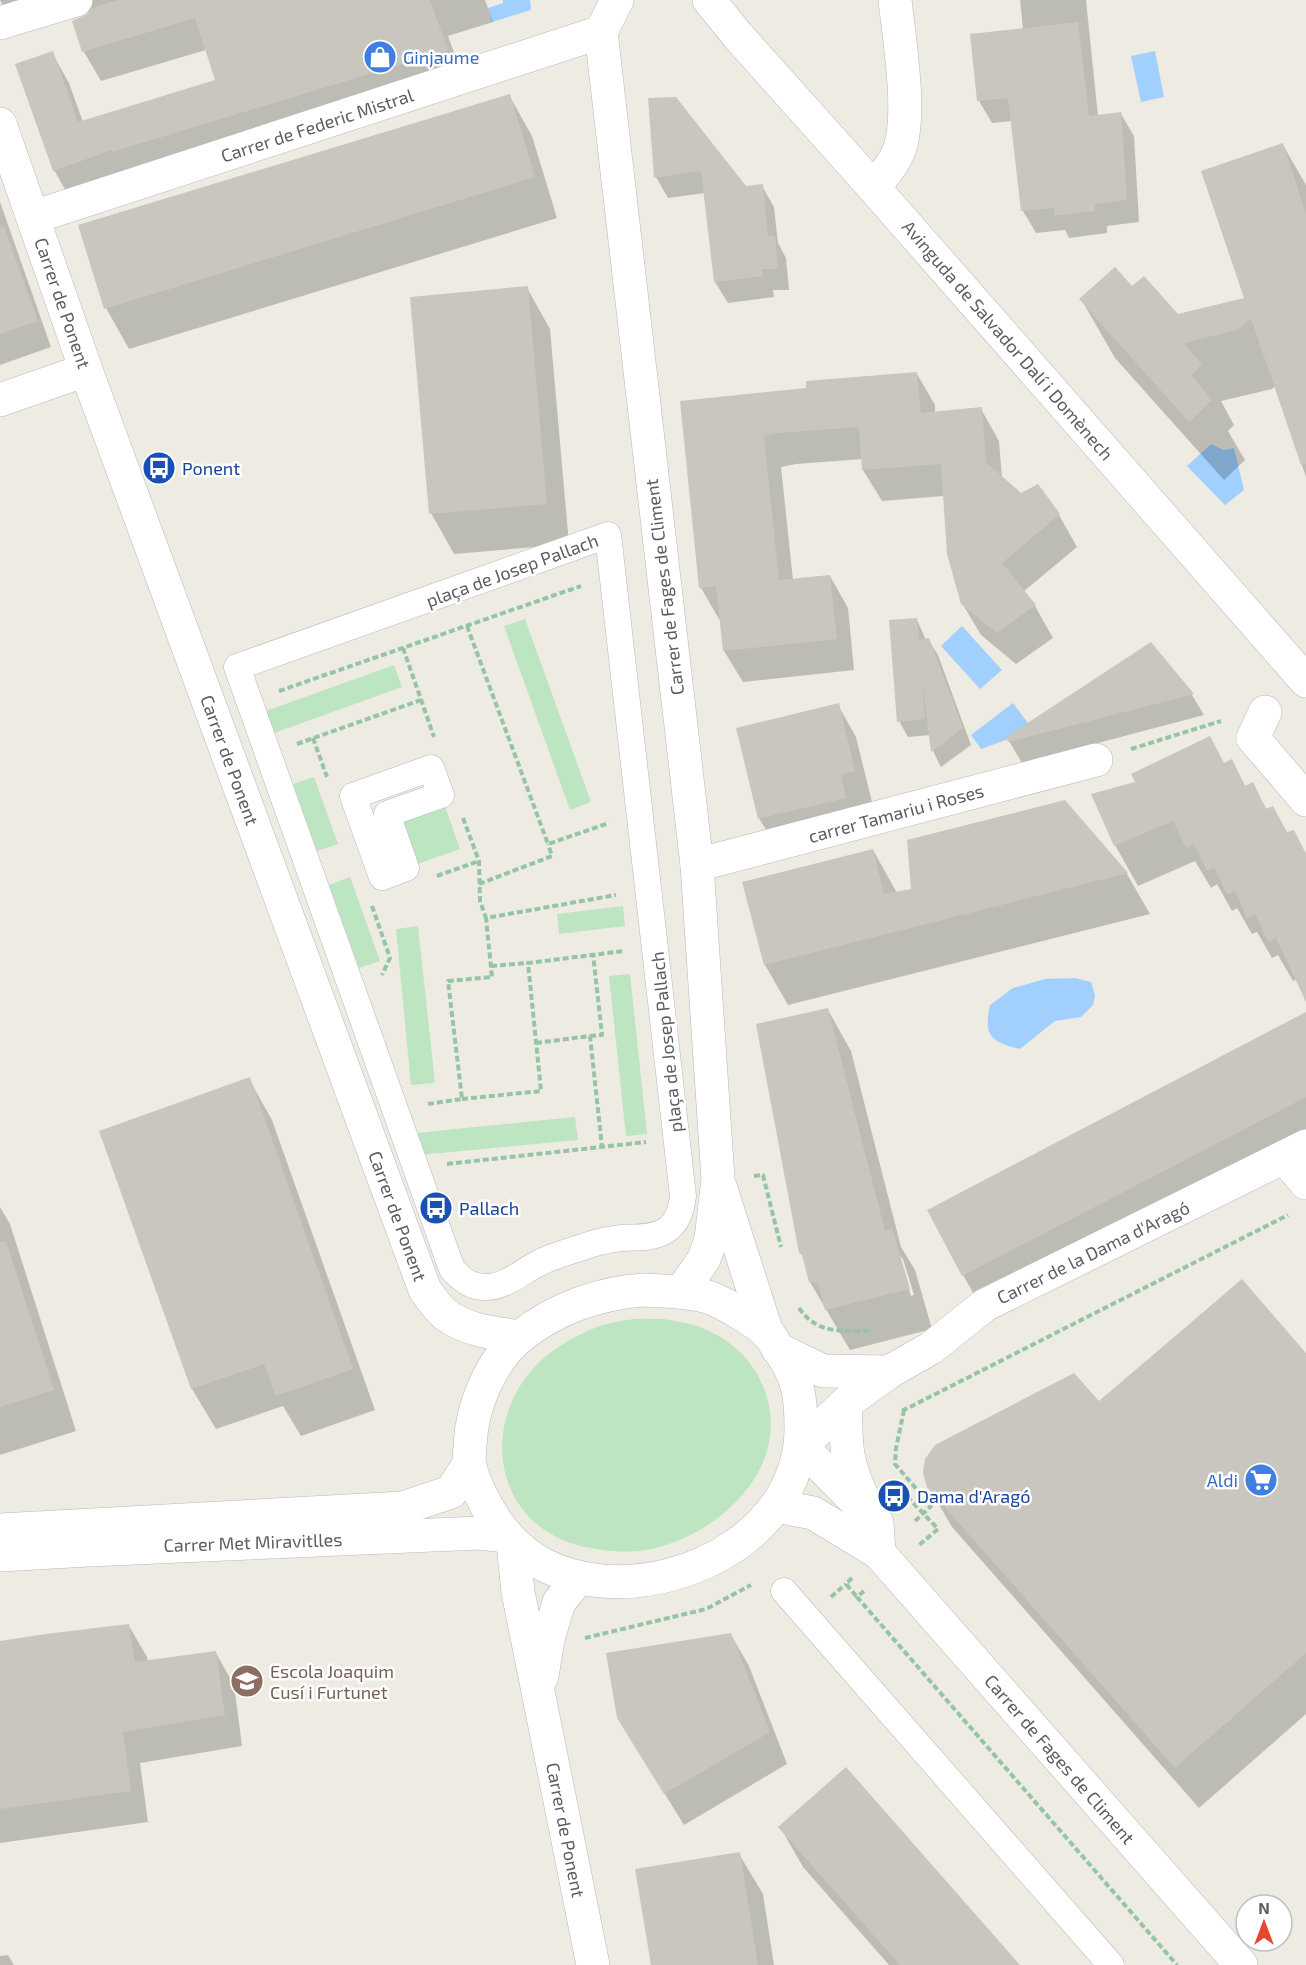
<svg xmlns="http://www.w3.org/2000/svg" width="1306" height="1965" viewBox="0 0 1306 1965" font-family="'Exo 2',sans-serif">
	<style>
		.green { fill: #bee5c1 }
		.water { fill: #a1d0fe }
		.shadow { fill: #0003; fill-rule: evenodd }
		.building { fill: #c8c6bf }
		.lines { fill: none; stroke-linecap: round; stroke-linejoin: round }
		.pedestrian-casing { stroke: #b5b8bc; stroke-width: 27 }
		.minor-casing { stroke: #b5b8bc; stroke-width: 34 }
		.tertiary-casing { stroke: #b5b8bc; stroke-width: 34 }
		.secondary-casing { stroke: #b6b9bf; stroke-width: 34 }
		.path { stroke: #96c4a6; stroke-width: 4; stroke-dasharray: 6 3; stroke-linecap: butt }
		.pedestrian { stroke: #fff; stroke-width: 26 }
		.minor { stroke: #fff; stroke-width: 33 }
		.tertiary { stroke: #fff; stroke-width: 33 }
		.secondary { stroke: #fff; stroke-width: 33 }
		.labels { text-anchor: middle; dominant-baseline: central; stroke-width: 5; stroke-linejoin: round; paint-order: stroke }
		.shop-label { font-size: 18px; fill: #366cbe; stroke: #fff; text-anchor: start }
		.street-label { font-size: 18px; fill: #5a5e63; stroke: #fff }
		.transit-label { font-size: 18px; fill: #164399; stroke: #fff; text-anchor: start }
		.education-label { font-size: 18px; fill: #785e54; stroke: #fff; text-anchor: start }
	</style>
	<rect width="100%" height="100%" fill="#edebe2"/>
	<g class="green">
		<polygon points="525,619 591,802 570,810 504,626"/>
		<polygon points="394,665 402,687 274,733 266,711"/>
		<polygon points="314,777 338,844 317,851 293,784"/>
		<polygon points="441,795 460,849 406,868 387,814"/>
		<polygon points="350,877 380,961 359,968 329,885"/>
		<polygon points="623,906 625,926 559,934 557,914"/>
		<polygon points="418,926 435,1083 411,1085 396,929"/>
		<polygon points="630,974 647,1134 626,1136 609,976"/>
		<polygon points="575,1117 578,1140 419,1155 417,1133"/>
		<path d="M 663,1319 C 673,1321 684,1322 694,1325 C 720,1333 744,1351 757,1374 C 800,1451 735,1524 663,1546 C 636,1555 604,1552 577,1545 C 489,1520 479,1413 545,1357 C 567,1339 598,1323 627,1320 C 638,1318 651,1319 663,1319 Z"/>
	</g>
	<g class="water">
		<polygon points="503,0 530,0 531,10 492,22 488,8 503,3"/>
		<polygon points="1155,51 1164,97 1141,102 1131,56"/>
		<polygon points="1211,444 1224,450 1234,448 1244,490 1225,505 1187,466"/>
		<polygon points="962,626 1002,670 980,689 941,646"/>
		<polygon points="1013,703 1033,730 981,749 971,735"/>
		<path d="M 1075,978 L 1091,982 L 1095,995 L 1093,1005 L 1081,1017 L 1055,1021 L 1020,1049 C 991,1042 983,1036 990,1005 L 1013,988 L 1045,979 Z"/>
	</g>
	<g class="shadow">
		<polygon points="0,0 485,0 493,22 448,36 464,80 71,200 54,170 52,53 69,83 83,122 216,81 206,50 101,81 84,52 74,22 92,12 13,25"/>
		<polygon points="1020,0 1086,0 1098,116 1121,114 1134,136 1139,222 1107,226 1107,233 1069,238 1065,230 1036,233 1023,211 1012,121 992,123 979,101 1023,29"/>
		<polygon points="509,95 532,136 557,218 129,349 106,308"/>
		<polygon points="649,99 746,187 762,186 774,207 778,243 786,258 789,290 773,290 774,297 728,303 715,282 705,193 668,198 656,177"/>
		<polygon points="1283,145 1306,185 1306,477 1275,386 1272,389 1221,401 1234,425 1228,431 1245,460 1224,480 1115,358 1081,299 1131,289 1178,316 1246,299"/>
		<polygon points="0,202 51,347 0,365"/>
		<polygon points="527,288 550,329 569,544 454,554 431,513"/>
		<polygon points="917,374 935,405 935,413 981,409 999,441 1002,478 1021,495 1038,486 1059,515 1077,547 1023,592 1035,606 1053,638 1016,664 981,635 962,603 944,496 882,501 863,470 863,459 796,464 781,467 793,580 830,576 848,608 854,670 743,682 724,651 721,619 719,619 701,588 682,402 808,390"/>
		<polygon points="917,620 926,640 928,639 938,655 971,745 941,767 933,751 931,735 908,737 899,721"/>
		<polygon points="1151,644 1192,695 1204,715 1022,763 1009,741"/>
		<polygon points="838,705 856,737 872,802 778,850 759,818"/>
		<polygon points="1231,761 1246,787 1252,784 1267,810 1287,834 1293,831 1306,854 1306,999 1297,979 1293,981 1278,955 1272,958 1257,932 1252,934 1237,908 1232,911 1217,884 1211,888 1195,861 1138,886 1115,845"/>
		<polygon points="1065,802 1127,874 1150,914 788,1005 765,965 873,850 897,893 913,891"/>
		<path d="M 828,1010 L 851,1051 L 901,1247 L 915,1270 L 932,1329 L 850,1350 L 810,1282 L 806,1262 L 800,1252 ZM 898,1254 L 903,1259 L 914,1295 L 911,1296 Z"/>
		<polygon points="1306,1014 1306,1149 986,1316 963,1275"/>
		<polygon points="249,1079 272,1120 375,1410 301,1436 283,1406 216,1429 192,1389"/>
		<polygon points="0,1207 10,1224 76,1431 0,1455"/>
		<polygon points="1306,1355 1306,1714 1199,1808 952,1527 928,1486 1098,1403"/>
		<polygon points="129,1626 147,1657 148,1662 216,1653 234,1685 242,1746 140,1763 148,1822 0,1843 0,1643"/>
		<polygon points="731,1635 749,1666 787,1764 684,1825 637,1749"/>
		<polygon points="780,1827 1018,1965 889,1965 803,1867"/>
		<polygon points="739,1854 763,1894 774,1965 653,1965"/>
		<polygon points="8,1955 14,1965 0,1965 0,1956"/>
	</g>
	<g class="building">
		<polygon points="118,0 430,0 448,50 112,152 112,150 53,171 15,64 53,51 78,122 215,80 195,18 82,52 72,21 89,13 92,8"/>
		<polygon points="1078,22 1089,116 1121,112 1127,200 1095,204 1095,211 1054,216 1054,208 1021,211 1008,98 977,101 970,34"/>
		<polygon points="510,94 535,177 104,309 78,225"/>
		<polygon points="676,97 746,186 763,184 768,236 775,235 778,269 762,269 763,276 714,282 701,171 654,178 648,98"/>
		<polygon points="1283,143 1306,214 1306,464 1301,465 1251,318 1238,330 1184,343 1202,365 1191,375 1212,400 1189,422 1079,299 1115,267 1132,286 1144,276 1178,314 1244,298 1201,171"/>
		<polygon points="4,227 38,321 0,334 0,228"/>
		<polygon points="528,286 547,504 429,514 410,297"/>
		<polygon points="917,372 921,413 982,407 986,462 1021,493 1038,484 1060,514 1002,563 1036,605 997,633 961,604 947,554 941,464 862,470 859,427 778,433 764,436 779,580 830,575 837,639 723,651 716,586 699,588 680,401 806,388 806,381"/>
		<polygon points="917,618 919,640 929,638 963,728 931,752 922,677 925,719 897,722 889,620"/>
		<polygon points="1151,642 1194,694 1008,742 1006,737"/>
		<polygon points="839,703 855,771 841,775 846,798 758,819 736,728"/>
		<polygon points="1210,736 1224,763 1232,759 1245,786 1253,782 1266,809 1273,806 1287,832 1294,830 1306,854 1306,1002 1276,938 1268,942 1255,914 1247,918 1235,891 1227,894 1214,867 1207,871 1194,844 1186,848 1173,821 1114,846 1091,794 1135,782 1131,774"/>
		<polygon points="1065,800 1128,873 764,965 742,882 873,849 884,894 911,889 907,840"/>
		<polygon points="828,1008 885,1231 892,1228 910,1289 825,1310 818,1283 809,1282 802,1255 799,1253 756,1024"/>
		<polygon points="1306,1012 1306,1097 962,1276 927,1210"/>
		<polygon points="250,1077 353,1369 276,1396 264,1364 191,1389 99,1131"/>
		<polygon points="6,1241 54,1390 0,1407 0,1242"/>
		<polygon points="1242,1279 1306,1353 1306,1653 1175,1768 927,1487 923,1473 925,1459 935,1445 1074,1373 1099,1401"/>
		<polygon points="129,1624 135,1662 216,1651 225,1715 123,1732 131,1791 0,1809 0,1641 46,1634"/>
		<polygon points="731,1633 770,1732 664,1794 617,1718 606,1653"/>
		<polygon points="846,1767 1020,1965 900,1965 778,1827"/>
		<polygon points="740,1852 758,1965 651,1965 635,1869"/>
	</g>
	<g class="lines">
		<defs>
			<g id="pedestrian">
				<path d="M 608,535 L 683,1196 C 681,1210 678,1223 665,1231 C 650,1240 631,1236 615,1239 C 603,1240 591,1244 580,1248 C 567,1252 553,1256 541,1262 C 524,1270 506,1287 487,1287 C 472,1288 462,1280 452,1269 L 237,667 Z"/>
				<polygon points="431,768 441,795 387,814 406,868 382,877 353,796"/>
				<polyline points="784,1591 1111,1965"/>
			</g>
			<g id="minor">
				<polyline points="617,0 601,32 697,865 718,1179 711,1239 704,1259 681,1292"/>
				<polyline points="0,23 76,0"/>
				<path d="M 0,124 L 86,370 L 425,1290 C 431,1298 438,1309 446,1315 C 468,1331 494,1333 520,1337"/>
				<path d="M 874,188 C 882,177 893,165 898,153 C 913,119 899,38 895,0"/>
				<polyline points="34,217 601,32"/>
				<polyline points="0,400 86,370"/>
				<polyline points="1265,712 1253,738 1306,800"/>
				<polyline points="697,865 1096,760"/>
				<polyline points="1284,1157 1306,1183"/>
				<polyline points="721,1189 767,1333"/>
				<path d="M 846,1403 C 845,1448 846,1465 867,1506"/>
				<polyline points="801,1446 877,1523 879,1553"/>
				<polyline points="776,1506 813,1513 879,1553 1241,1965"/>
				<polyline points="513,1544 518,1592 593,1965"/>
				<polyline points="542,1676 548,1639 559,1602 579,1578"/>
			</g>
			<g id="tertiary">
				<path d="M 644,1290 C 665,1291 688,1291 708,1297 C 725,1303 755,1321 768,1333 C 772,1338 775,1344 779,1350 C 798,1376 801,1396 801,1428 C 801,1529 692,1589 601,1581 C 556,1576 524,1560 497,1523 C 486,1506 474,1485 470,1465 C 468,1459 470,1451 470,1445 C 472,1406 490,1361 521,1336 C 556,1308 600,1293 644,1290 Z"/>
				<polyline points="778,1349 823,1371 889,1372"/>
				<polyline points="801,1446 846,1403 889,1372 931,1348 985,1305 1306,1146"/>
				<polyline points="0,1530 403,1508 451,1492 469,1464"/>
				<polyline points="0,1555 88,1550 479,1533 507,1536"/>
			</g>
			<polyline id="secondary" points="709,0 738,36 874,188 1306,681"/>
		</defs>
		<use href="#pedestrian" class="pedestrian-casing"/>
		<use href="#minor" class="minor-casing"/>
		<use href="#tertiary" class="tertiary-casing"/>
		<use href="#secondary" class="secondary-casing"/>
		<g class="path">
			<polyline points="467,626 548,844 609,823"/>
			<polyline points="403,648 434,737"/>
			<polyline points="279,691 581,586"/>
			<polyline points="313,738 327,777"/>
			<polyline points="297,744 421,700"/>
			<polyline points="1131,749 1221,721"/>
			<polyline points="463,818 479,861 480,901 486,918"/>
			<polyline points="437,876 479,861"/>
			<polyline points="479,884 552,856 548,844"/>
			<polyline points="372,906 390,958 382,975"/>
			<polyline points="491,966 528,963"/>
			<polyline points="590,1036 602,1035 593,954"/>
			<polyline points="536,1043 590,1036 602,1147"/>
			<polyline points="462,1099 541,1091 528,963 624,951"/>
			<polyline points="428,1104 462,1099 448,981 492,977 486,918 616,895"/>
			<polyline points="447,1164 646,1142"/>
			<polyline points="754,1176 763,1175 781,1247"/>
			<path d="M 799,1308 C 817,1334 840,1331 869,1331 L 871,1335"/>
			<polyline points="903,1408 904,1410 1288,1215"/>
			<polyline points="904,1410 896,1448 895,1464 931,1506 913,1523"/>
			<polyline points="901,1490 938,1529 918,1546"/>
			<polyline points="852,1578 846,1584 857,1597"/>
			<polyline points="864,1591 857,1597 1177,1965"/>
			<polyline points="831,1597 846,1584"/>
			<polyline points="585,1638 706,1609 751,1585"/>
		</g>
		<use href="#pedestrian" class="pedestrian"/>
		<use href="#minor" class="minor"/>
		<use href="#tertiary" class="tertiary"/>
		<use href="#secondary" class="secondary"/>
	</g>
	<defs>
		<symbol id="shop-disc" viewBox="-11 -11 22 22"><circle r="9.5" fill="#3f7fe0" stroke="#fff"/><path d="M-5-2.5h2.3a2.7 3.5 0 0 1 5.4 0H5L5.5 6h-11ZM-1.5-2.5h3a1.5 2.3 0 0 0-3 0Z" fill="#fff"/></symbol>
		<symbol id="bus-disc" viewBox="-11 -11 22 22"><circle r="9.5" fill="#1a4fb4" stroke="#fff"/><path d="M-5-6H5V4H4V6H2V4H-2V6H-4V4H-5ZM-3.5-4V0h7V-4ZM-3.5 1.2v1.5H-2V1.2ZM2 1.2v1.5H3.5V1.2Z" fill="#fff"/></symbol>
		<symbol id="supermarket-disc" viewBox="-11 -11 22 22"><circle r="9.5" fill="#3f7fe0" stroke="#fff"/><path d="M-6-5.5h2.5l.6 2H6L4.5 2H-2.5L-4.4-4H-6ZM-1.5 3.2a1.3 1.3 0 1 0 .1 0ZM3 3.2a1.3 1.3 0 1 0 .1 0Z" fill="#fff"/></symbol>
		<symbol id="school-disc" viewBox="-11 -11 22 22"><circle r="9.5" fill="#8d6e63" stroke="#fff"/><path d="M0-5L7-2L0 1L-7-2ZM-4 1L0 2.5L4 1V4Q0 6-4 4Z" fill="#fff"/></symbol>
	</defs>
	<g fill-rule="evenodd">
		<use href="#shop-disc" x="361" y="38" width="38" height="38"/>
		<use href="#bus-disc" x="140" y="449" width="38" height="38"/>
		<use href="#bus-disc" x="417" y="1189" width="38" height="38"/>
		<use href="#supermarket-disc" x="1242" y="1461" width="38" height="38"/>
		<use href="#bus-disc" x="875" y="1477" width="38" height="38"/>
		<use href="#school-disc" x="228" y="1662" width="38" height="38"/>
	</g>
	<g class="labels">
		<g class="shop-label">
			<text x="403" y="57">Ginjaume</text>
			<text x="1238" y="1480" text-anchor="end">Aldi</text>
		</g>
		<g class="street-label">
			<text transform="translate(317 125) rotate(-18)">Carrer de Federic Mistral</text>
			<text transform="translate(63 303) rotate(71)">Carrer de Ponent</text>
			<text transform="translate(1008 340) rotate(49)">Avinguda de Salvador Dalí i Domènech</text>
			<text transform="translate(512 570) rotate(-20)">plaça de Josep Pallach</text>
			<text transform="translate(664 587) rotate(-97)">Carrer de Fages de Climent</text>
			<text transform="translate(230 760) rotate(70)">Carrer de Ponent</text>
			<text transform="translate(896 813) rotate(-15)">carrer Tamariu i Roses</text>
			<text transform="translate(666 1042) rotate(-96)">plaça de Josep Pallach</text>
			<text transform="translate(398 1216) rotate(70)">Carrer de Ponent</text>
			<text transform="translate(1093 1252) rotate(-26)">Carrer de la Dama d'Aragó</text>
			<text transform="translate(253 1542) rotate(-2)">Carrer Met Miravitlles</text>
			<text transform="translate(1060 1759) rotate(49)">Carrer de Fages de Climent</text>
			<text transform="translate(566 1830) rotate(79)">Carrer de Ponent</text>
		</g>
		<g class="transit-label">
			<text x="182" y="468">Ponent</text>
			<text x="459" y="1208">Pallach</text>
			<text x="917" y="1496">Dama d'Aragó</text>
		</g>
		<g class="education-label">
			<text x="270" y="1671">Escola Joaquim<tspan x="270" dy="21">Cusí i Furtunet</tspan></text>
		</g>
	</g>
	<g transform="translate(1264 1923)"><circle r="28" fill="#ffffff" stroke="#bdbfc1" stroke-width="1.5"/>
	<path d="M0-4.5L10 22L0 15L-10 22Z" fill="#e7472e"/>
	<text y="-9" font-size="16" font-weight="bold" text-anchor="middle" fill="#5a5e63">N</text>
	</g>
</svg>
